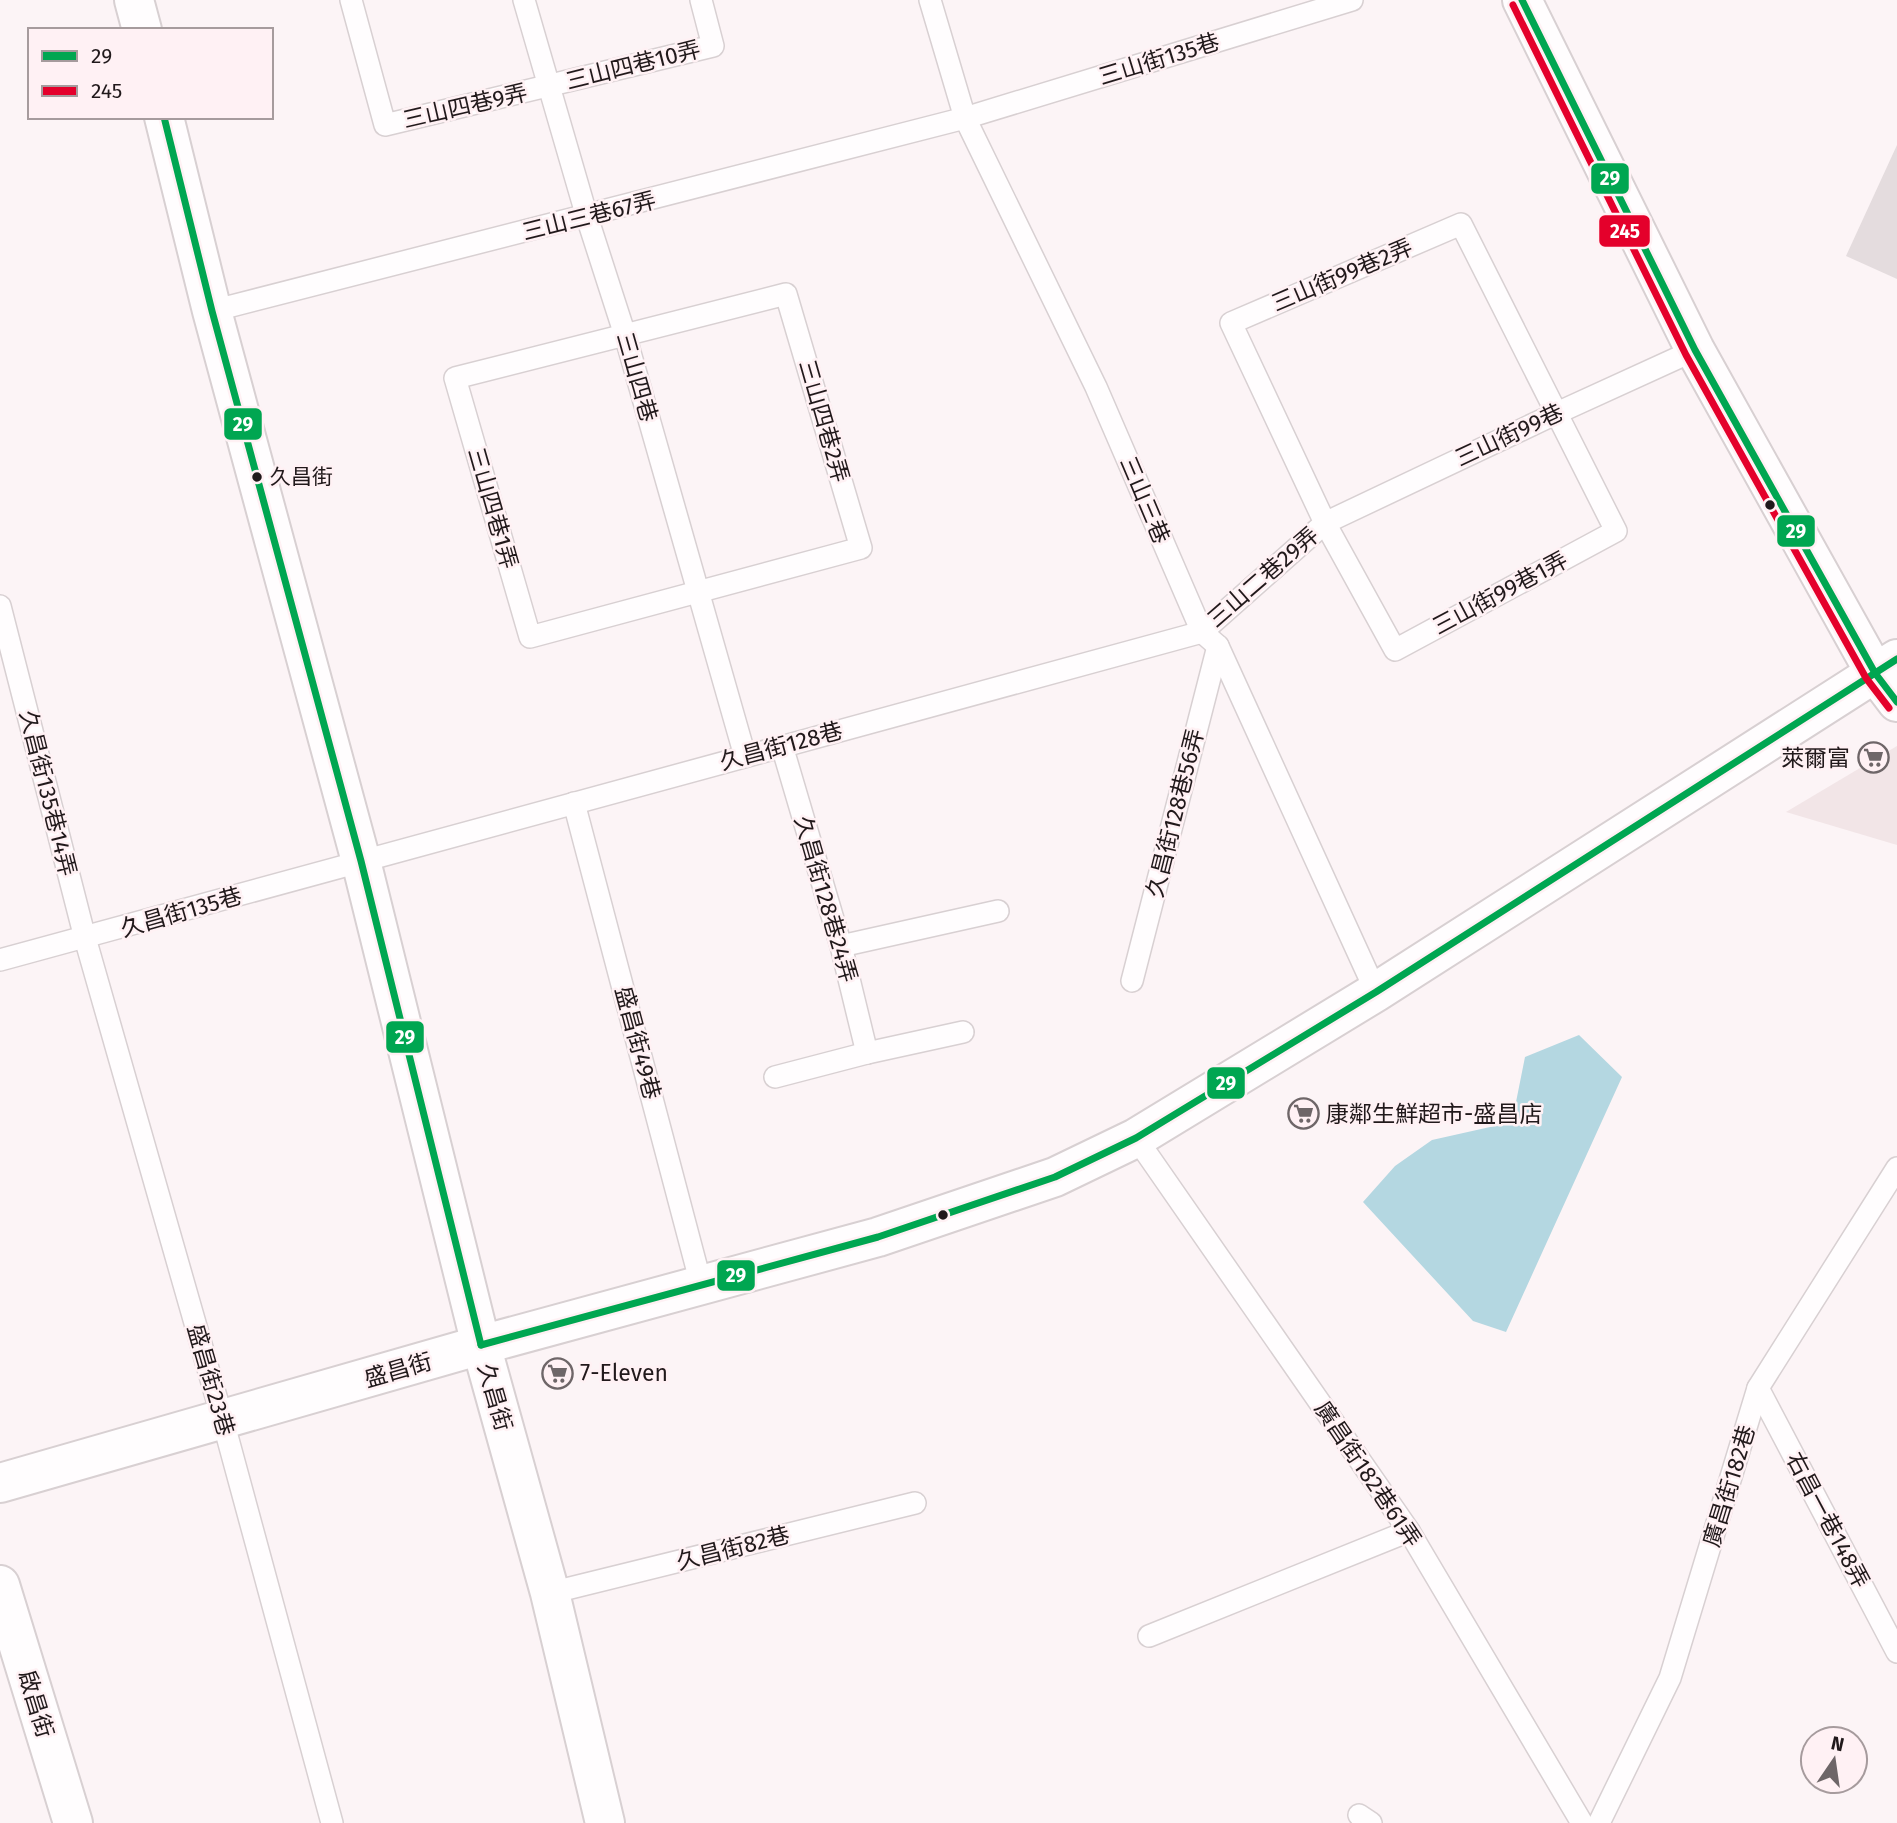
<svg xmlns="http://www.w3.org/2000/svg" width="1897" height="1823" viewBox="0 0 1897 1823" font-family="'Fira Sans','Noto Sans TC',sans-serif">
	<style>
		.built { fill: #f2e5e7 }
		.water { fill: #b4d7e1 }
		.building { fill: #e4dcde }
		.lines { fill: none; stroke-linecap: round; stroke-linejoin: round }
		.service-casing { stroke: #d8d0d2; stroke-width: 24 }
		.minor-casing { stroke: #d8d0d2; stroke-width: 42 }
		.service { stroke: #fffdfe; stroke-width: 21 }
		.minor { stroke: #fffdfe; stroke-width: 38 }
		.bus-1-casing { stroke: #fff1f4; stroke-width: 12 }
		.bus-2-casing { stroke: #fff1f4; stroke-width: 12 }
		.bus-1 { stroke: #00a651; stroke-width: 7 }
		.bus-2 { stroke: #e4002b; stroke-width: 7 }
		.bus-dot { fill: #21191b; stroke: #fff1f4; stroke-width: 2.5 }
		.labels { text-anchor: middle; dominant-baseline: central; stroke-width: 5; stroke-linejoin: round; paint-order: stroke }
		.bus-label { font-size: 21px; fill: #21191b; stroke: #fff1f4; text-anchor: start }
		.street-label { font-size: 23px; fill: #21191b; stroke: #fff1f4 }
		.poi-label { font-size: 23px; fill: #21191b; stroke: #fff1f4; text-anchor: start }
		.line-badge { stroke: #fff1f4; stroke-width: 2.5 }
		.badge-label { font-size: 19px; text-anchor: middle; font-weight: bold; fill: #fff }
	</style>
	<rect width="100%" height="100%" fill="#fcf4f6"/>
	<polygon class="built" points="1897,746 1897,845 1786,812"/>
	<polygon class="water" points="1579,1035 1622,1077 1506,1332 1473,1321 1363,1202 1395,1166 1432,1140 1499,1125 1516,1102 1525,1057"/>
	<polygon class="building" points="1897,145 1897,279 1846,256"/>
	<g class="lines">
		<defs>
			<g id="service">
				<polyline points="351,0 385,125 713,46 701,0"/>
				<polyline points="524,0 587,217 625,335 745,756"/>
				<polyline points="930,0 965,118 1096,387 1202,632 1218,646 1376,992"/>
				<polygon points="1461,224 1616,531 1395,650 1325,523 1231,323"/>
				<polygon points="786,294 861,548 530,637 455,378"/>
				<polyline points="212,311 965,118 1352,0"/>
				<polyline points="0,606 85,938 223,1421 332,1823"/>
				<polyline points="782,746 841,946 867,1053"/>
				<polyline points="574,803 701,1284"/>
				<polyline points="841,946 998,911"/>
				<polyline points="0,960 1202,632 1325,523 1557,413 1695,350"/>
				<polyline points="1132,981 1218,646"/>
				<polyline points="775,1077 867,1053 963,1032"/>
				<polyline points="1136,1138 1409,1531 1582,1823"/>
				<polyline points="1758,1388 1897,1652"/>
				<polyline points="550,1593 915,1503"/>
				<polyline points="1149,1636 1409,1531"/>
				<polyline points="1359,1815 1371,1823"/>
				<polyline points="1599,1823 1670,1678 1758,1388 1897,1168"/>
			</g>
			<g id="minor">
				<polyline points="134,0 142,30"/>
				<polyline points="1522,0 1695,350 1875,673 1897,702"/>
				<polyline points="164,117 212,311 361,861 481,1345 550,1593 605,1823"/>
				<polyline points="0,1483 481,1345 878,1237 1055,1177 1136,1138 1376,992 1897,659"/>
				<polyline points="0,1585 73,1823"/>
			</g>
		</defs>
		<use href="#service" class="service-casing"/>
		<use href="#minor" class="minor-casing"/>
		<use href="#service" class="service"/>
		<use href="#minor" class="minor"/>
		<defs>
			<g id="bus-1">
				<polyline points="1522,0 1695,350 1875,673 1897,702"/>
				<polyline points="164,117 212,311 361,861 481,1345"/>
				<polyline points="481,1345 878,1237 1055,1177 1136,1138 1376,992 1897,659"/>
			</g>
			<polyline id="bus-2" points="1513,5 1686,355 1866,678 1889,708"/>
		</defs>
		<use href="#bus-1" class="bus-1-casing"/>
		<use href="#bus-2" class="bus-2-casing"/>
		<use href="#bus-1" class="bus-1"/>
		<use href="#bus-2" class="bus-2"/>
	</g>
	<defs>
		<symbol id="supermarket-ring" viewBox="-11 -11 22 22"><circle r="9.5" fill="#fff1f4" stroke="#6e6668" stroke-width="1.5"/><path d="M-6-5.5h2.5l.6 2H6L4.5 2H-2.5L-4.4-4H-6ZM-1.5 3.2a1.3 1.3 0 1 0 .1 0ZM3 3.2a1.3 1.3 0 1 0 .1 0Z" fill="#6e6668"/></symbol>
	</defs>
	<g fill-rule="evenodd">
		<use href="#supermarket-ring" x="1856" y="740" width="35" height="35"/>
		<use href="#supermarket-ring" x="1286" y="1096" width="35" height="35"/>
		<use href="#supermarket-ring" x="540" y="1356" width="35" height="35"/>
	</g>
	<g class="bus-dot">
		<circle cx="257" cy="477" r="6"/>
		<circle cx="1770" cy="505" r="6"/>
		<circle cx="943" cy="1215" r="6"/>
	</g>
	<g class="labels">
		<g class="bus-label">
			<text x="270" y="477">久昌街</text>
		</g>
		<g class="street-label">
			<text transform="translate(1159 59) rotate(-17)">三山街135巷</text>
			<text transform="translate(633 65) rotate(-14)">三山四巷10弄</text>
			<text transform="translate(465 106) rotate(-13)">三山四巷9弄</text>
			<text transform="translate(589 216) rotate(-14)">三山三巷67弄</text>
			<text transform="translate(1342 275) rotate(-23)">三山街99巷2弄</text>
			<text transform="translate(637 377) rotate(74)">三山四巷</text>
			<text transform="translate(824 421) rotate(74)">三山四巷2弄</text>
			<text transform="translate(1509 435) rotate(-25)">三山街99巷</text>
			<text transform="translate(1145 500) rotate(67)">三山三巷</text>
			<text transform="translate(493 508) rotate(74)">三山四巷1弄</text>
			<text transform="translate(1263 577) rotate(-41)">三山二巷29弄</text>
			<text transform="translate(1500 593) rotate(-28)">三山街99巷1弄</text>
			<text transform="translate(781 746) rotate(-15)">久昌街128巷</text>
			<text transform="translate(48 793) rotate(76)">久昌街135巷14弄</text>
			<text transform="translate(1175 813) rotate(-76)">久昌街128巷56弄</text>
			<text transform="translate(826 899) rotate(74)">久昌街128巷24弄</text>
			<text transform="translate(181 912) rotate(-16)">久昌街135巷</text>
			<text transform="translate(638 1043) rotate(75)">盛昌街49巷</text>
			<text transform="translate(398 1370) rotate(-16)">盛昌街</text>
			<text transform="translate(211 1380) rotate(74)">盛昌街23巷</text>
			<text transform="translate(495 1397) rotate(74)">久昌街</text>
			<text transform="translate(1368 1474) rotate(56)">廣昌街182巷61弄</text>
			<text transform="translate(1729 1486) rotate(-73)">廣昌街182巷</text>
			<text transform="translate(1828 1520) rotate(62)">右昌一巷148弄</text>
			<text transform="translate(733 1548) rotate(-14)">久昌街82巷</text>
			<text transform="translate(36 1704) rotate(73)">啟昌街</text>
		</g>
		<g class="poi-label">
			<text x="1850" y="758" text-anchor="end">萊爾富</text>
			<text x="1326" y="1114">康鄰生鮮超市-盛昌店</text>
			<text x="580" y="1373">7-Eleven</text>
		</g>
	</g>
	<g class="line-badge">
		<rect x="1590" y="162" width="40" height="33" rx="7" fill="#00a651"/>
		<rect x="1598" y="214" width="53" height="34" rx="7" fill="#e4002b"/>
		<rect x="223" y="407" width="40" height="34" rx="7" fill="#00a651"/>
		<rect x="1776" y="514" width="40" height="34" rx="7" fill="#00a651"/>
		<rect x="385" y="1020" width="40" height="34" rx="7" fill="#00a651"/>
		<rect x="1206" y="1066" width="40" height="34" rx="7" fill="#00a651"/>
		<rect x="716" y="1259" width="40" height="33" rx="7" fill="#00a651"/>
	</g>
	<g class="badge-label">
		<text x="1610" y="185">29</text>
		<text x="1625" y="238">245</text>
		<text x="243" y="431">29</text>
		<text x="1796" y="538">29</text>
		<text x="405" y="1044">29</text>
		<text x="1226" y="1090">29</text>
		<text x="736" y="1282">29</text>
	</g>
	<rect x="28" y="28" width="245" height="91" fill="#fff1f4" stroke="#a69b9d" stroke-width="2"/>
	<rect x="42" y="51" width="35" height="10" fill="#00a651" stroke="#a69b9d" stroke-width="2"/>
	<text x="91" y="63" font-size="21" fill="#21191b">29</text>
	<rect x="42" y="86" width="35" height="10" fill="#e4002b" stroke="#a69b9d" stroke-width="2"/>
	<text x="91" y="98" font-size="21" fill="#21191b">245</text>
	<g transform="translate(1834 1760) rotate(13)"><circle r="33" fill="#fff1f4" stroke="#a69b9d" stroke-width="2"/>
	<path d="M0-5L12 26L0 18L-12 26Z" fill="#6e6668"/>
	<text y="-10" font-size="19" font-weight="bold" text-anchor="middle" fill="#21191b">N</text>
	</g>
</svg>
